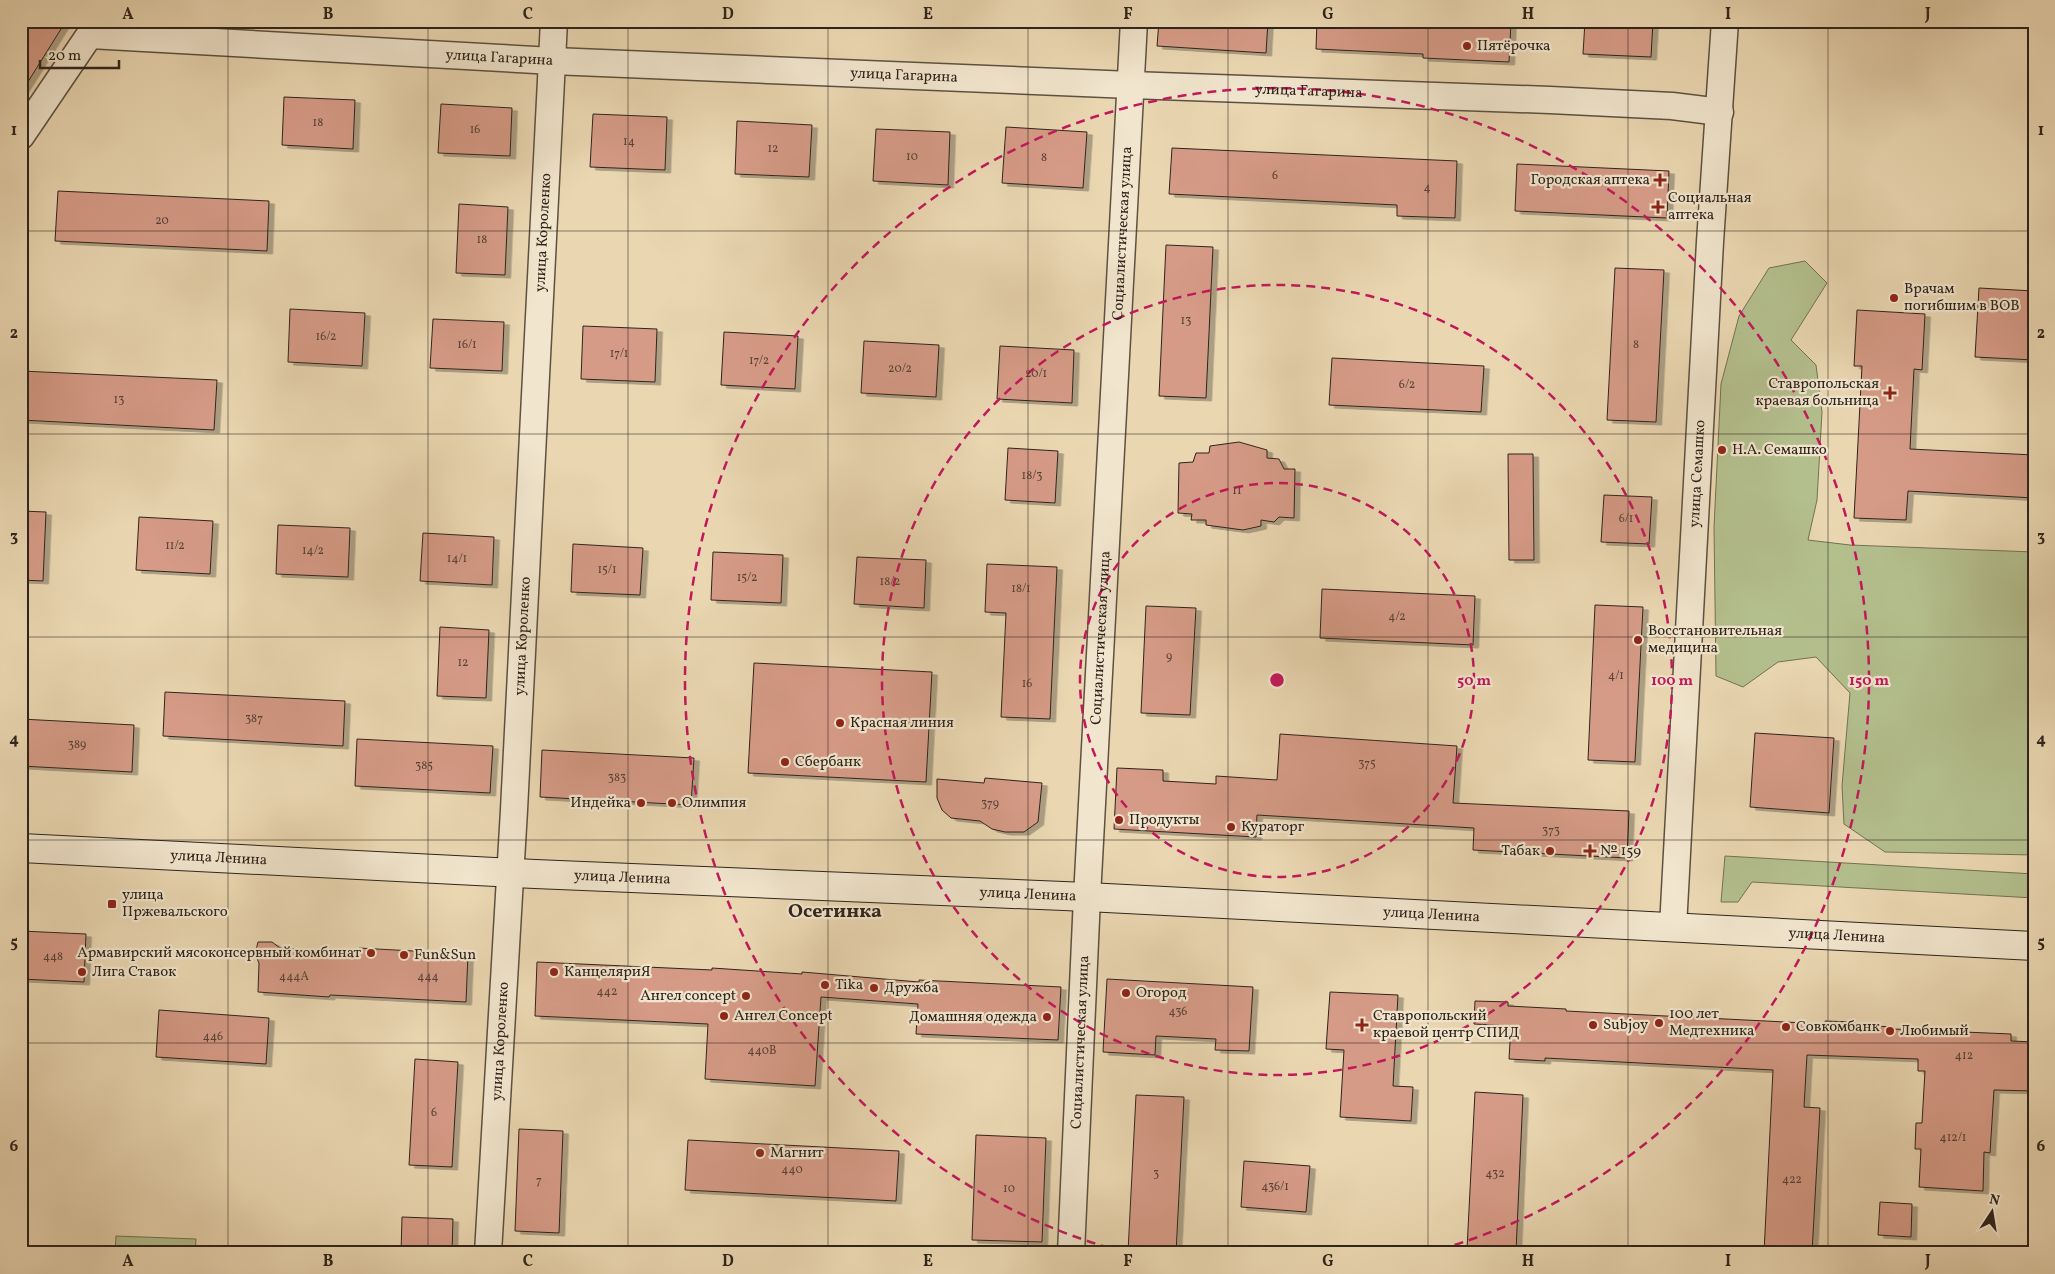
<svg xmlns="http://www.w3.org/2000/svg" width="2055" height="1274" viewBox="0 0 2055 1274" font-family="Vollkorn,serif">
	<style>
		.green { fill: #b4bf8e; stroke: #717254 }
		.building { fill: #d69b87; stroke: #2e241b; filter: url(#shadow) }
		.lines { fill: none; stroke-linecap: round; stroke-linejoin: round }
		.street-casing { stroke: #5d5141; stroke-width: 29 }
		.secondary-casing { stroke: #2e241b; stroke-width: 30 }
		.street { stroke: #f1e5cd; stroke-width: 26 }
		.secondary { stroke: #f1e5cd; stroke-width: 28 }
		.grid { fill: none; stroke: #2e241b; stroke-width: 1; stroke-opacity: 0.55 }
		.ring { fill: none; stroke: #c2185b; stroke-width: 2.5; stroke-dasharray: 9 6 }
		.poi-dot { fill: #8f2418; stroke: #f1e5cd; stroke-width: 2 }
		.labels { text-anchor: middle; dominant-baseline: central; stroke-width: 4.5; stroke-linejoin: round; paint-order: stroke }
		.number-label { font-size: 12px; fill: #584236 }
		.poi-label { font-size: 15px; fill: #2e241b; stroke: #f1e5cd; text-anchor: start }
		.street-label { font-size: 15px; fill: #2e241b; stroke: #f1e5cd }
		.district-label { font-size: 20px; font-weight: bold; fill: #2e241b; stroke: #f1e5cd }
		.centre { fill: #c2185b; stroke: #f1e5cd; stroke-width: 2.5 }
		.ring-label { font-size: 15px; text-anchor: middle; font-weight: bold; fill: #c2185b; stroke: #f1e5cd; stroke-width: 4.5; stroke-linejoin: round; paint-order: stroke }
		.neatline { fill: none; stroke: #2e241b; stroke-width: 2 }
		.grid-label { font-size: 16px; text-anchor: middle; font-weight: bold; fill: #2e241b }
	</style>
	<defs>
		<filter id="shadow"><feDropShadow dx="5.5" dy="3" stdDeviation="0" flood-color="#0004"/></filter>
	</defs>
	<rect width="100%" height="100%" fill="#ead7b2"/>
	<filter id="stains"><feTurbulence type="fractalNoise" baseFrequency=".004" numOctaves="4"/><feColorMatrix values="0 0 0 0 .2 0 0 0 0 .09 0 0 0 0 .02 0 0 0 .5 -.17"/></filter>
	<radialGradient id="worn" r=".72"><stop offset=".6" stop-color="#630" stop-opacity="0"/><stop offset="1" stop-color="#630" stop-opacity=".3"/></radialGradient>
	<g class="green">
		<polygon points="1805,261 1827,283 1791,340 1816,365 1822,412 1817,500 1808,540 1850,545 2034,552 2034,855 1885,852 1844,824 1842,786 1850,693 1816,657 1778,662 1743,687 1716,676 1714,527 1721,384 1739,316 1769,268"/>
		<polygon points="1725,856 2034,874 2034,898 1752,882 1738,902 1721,902"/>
		<polygon points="116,1236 196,1239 195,1253 115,1253"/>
	</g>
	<g class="building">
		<polygon points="21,21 66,21 21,93"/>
		<polygon points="1159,21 1268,21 1266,53 1157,46"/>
		<polygon points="1317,21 1511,21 1509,62 1423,58 1423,54 1316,49"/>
		<polygon points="1585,21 1653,21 1651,57 1583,54"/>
		<polygon points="284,97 355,100 353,149 282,145"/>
		<polygon points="441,104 512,108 510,156 438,153"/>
		<polygon points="593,114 667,117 665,170 590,167"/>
		<polygon points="737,121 812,125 809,177 735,174"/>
		<polygon points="1006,127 1087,132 1083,188 1002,183"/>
		<polygon points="876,129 950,132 948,185 873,181"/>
		<polygon points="1172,148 1457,161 1455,218 1397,216 1397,205 1169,194"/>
		<polygon points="1517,164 1669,171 1667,218 1515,211"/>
		<polygon points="58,191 269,201 267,251 55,241"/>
		<polygon points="459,204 508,207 505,275 456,273"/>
		<polygon points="1166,245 1213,247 1206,398 1159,396"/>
		<polygon points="1615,268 1664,270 1656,422 1607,420"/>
		<polygon points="1979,288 2034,291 2034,360 1975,357"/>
		<polygon points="290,309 365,313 362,366 288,362"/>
		<polygon points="1857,310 1925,314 1922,370 1914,369 1910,449 2034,455 2034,498 1908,491 1906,520 1854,518 1862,366 1854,366"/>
		<polygon points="433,319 504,322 502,371 430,368"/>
		<polygon points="583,326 657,329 655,382 581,379"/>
		<polygon points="724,332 798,336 795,389 721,385"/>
		<polygon points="864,341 939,345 936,397 861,393"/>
		<polygon points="1000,346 1074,350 1072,403 997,399"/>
		<polygon points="1332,358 1484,366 1481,412 1329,405"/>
		<polygon points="21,371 217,380 214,430 21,420"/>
		<polygon points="1239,442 1267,450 1267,458 1279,459 1284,469 1295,469 1294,518 1279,517 1274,522 1261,520 1261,526 1243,530 1206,525 1206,520 1191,520 1192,514 1178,513 1179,463 1193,462 1196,453 1209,453 1210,446"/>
		<polygon points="1008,448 1058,451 1055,503 1005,500"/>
		<polygon points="1508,454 1533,454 1534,560 1509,560"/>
		<polygon points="1604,495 1652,497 1649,544 1601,542"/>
		<polygon points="21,511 46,512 43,581 21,580"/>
		<polygon points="139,517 213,521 210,574 136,570"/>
		<polygon points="278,525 350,528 348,577 276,574"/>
		<polygon points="423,533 494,537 492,585 420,581"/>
		<polygon points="573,544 643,548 640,595 571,592"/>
		<polygon points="713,552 783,555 781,603 711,600"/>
		<polygon points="857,557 926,560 924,608 854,604"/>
		<polygon points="987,564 1057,567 1050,719 1001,717 1006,613 985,612"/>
		<polygon points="1322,589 1475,596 1473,645 1320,638"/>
		<polygon points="1595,605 1643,607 1635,762 1588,760"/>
		<polygon points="1146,606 1196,608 1190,715 1141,713"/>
		<polygon points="440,627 489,630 486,698 437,696"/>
		<polygon points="754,663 932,672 926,782 748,773"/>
		<polygon points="165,692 345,701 343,746 163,736"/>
		<polygon points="21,719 134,725 132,772 21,766"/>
		<polygon points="1755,733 1834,738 1829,813 1750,807"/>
		<polygon points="1280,734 1457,746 1453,803 1629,811 1627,858 1473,850 1474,828 1257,815 1256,837 1114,829 1117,768 1163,770 1163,781 1216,784 1216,776 1277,780"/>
		<polygon points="357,739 493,746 490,793 355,786"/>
		<polygon points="542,750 694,758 691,805 540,797"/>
		<polygon points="985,778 1042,783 1038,822 1024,832 1005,832 992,829 980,821 951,818 942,810 937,798 937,779 984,783"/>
		<polygon points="21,931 86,934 84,982 21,979"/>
		<polygon points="258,942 272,942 280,948 358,953 359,948 468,954 466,1002 330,995 329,997 258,992 259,963 255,954"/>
		<polygon points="537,962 712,970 712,968 802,974 802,972 919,982 919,980 1061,987 1058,1040 916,1034 918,1004 821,997 815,1086 705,1079 708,1024 535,1016"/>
		<polygon points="1107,979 1253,987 1249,1051 1215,1050 1216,1039 1156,1036 1155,1055 1103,1052"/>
		<polygon points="1330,992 1398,995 1393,1086 1413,1087 1411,1121 1340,1117 1344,1050 1326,1049"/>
		<polygon points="1475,1001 1508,1002 1508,1006 1566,1009 1566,1011 1825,1024 1825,1021 1855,1022 1855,1025 1894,1027 1894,1029 2011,1034 2011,1041 2034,1042 2034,1091 1994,1090 1990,1153 1984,1152 1983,1191 1919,1187 1921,1149 1915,1149 1916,1123 1922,1123 1925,1071 1918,1071 1918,1059 1807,1055 1804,1107 1820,1108 1812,1253 1764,1253 1773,1070 1545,1058 1545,1061 1509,1059 1511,1026 1474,1024"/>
		<polygon points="159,1010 269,1018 266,1064 156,1057"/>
		<polygon points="415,1059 458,1062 452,1167 409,1165"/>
		<polygon points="1475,1092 1523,1095 1516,1252 1467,1249"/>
		<polygon points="1136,1095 1184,1097 1176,1253 1128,1252"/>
		<polygon points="519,1129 563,1131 559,1233 515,1231"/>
		<polygon points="976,1135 1046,1138 1042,1242 972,1240"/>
		<polygon points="688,1140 899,1151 896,1201 685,1190"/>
		<polygon points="1244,1161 1310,1166 1306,1212 1241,1207"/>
		<polygon points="1880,1202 1912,1204 1911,1237 1878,1235"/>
		<polygon points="402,1217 453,1219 452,1253 401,1253"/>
	</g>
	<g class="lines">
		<defs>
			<g id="street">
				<path id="s1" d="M 90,35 L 553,61 L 1131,85 L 1550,100 L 1672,106 L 1720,112"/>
				<polyline points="21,136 99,21"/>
				<path id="s2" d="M 1673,927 L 1710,242 L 1725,21"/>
				<path id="s3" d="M 488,1253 L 514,810 L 554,21"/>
				<path id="s4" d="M 1071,1253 L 1087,897 L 1134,21"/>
			</g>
			<g id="secondary">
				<path id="s5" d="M 21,848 L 535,874 L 1087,897 L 2034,946"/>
			</g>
		</defs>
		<use href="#street" class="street-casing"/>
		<use href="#secondary" class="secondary-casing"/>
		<use href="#street" class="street"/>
		<use href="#secondary" class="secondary"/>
	</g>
	<path class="grid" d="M 228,21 L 228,1253M 428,21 L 428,1253M 628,21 L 628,1253M 828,21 L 828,1253M 1028,21 L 1028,1253M 1228,21 L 1228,1253M 1428,21 L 1428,1253M 1628,21 L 1628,1253M 1828,21 L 1828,1253M 21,231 L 2034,231M 21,434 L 2034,434M 21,637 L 2034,637M 21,840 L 2034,840M 21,1043 L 2034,1043"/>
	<g class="ring">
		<circle cx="1277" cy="680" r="197"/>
		<circle cx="1277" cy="680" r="395"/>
		<path d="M1124 1252A592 592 0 1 1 1430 1252"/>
	</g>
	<g class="poi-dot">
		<circle cx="1467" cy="46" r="5"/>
		<path d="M1657.5 172.5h5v5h5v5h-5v5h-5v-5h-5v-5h5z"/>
		<path d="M1655.5 199.5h5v5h5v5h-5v5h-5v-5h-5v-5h5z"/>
		<circle cx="1894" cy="298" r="5"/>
		<path d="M1887.5 385.5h5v5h5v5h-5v5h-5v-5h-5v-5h5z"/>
		<circle cx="1722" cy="450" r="5"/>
		<circle cx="1638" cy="640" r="5"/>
		<circle cx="840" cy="723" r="5"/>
		<circle cx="785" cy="762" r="5"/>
		<circle cx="641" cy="803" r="5"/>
		<circle cx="672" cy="803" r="5"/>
		<circle cx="1119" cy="820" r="5"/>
		<circle cx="1231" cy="827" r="5"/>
		<circle cx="1550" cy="851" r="5"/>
		<path d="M1587.5 843.5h5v5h5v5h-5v5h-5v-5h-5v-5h5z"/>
		<rect x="107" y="899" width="10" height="10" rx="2.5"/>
		<circle cx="371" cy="953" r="5"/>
		<circle cx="404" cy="955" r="5"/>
		<circle cx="82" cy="972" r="5"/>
		<circle cx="554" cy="972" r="5"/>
		<circle cx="825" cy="985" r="5"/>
		<circle cx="874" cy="988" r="5"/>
		<circle cx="1126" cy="993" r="5"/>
		<circle cx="746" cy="996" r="5"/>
		<circle cx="724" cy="1016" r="5"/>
		<circle cx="1047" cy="1017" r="5"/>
		<circle cx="1659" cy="1023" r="5"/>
		<path d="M1359.5 1017.5h5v5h5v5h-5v5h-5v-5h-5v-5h5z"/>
		<circle cx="1593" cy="1025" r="5"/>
		<circle cx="1786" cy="1027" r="5"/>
		<circle cx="1890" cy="1031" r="5"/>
		<circle cx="760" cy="1153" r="5"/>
	</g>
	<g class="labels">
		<g class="number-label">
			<text x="318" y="123">18</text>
			<text x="475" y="130">16</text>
			<text x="629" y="142">14</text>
			<text x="773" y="149">12</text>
			<text x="912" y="157">10</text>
			<text x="1044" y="158">8</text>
			<text x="1275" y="176">6</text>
			<text x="1427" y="188">4</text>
			<text x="162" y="221">20</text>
			<text x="482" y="240">18</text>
			<text x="1186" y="321">13</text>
			<text x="326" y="337">16/2</text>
			<text x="467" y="345">16/1</text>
			<text x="1636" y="345">8</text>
			<text x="619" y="354">17/1</text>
			<text x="759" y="361">17/2</text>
			<text x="900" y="369">20/2</text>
			<text x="1036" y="374">20/1</text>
			<text x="1407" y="385">6/2</text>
			<text x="119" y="400">13</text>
			<text x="1032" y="476">18/3</text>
			<text x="1237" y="491">11</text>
			<text x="1626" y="519">6/1</text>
			<text x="175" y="546">11/2</text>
			<text x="313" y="551">14/2</text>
			<text x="457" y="559">14/1</text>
			<text x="607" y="570">15/1</text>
			<text x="747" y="578">15/2</text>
			<text x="890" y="582">18/2</text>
			<text x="1021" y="589">18/1</text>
			<text x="1397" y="617">4/2</text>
			<text x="1169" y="657">9</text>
			<text x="463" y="663">12</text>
			<text x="1616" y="676">4/1</text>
			<text x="1027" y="684">16</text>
			<text x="254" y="719">387</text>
			<text x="77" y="745">389</text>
			<text x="1367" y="764">375</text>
			<text x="424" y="766">385</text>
			<text x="617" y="778">383</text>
			<text x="990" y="804">379</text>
			<text x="1551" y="831">373</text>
			<text x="53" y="957">448</text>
			<text x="294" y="977">444А</text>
			<text x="428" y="977">444</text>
			<text x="607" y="992">442</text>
			<text x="1178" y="1012">436</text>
			<text x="213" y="1037">446</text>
			<text x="762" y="1051">440В</text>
			<text x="1964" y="1056">412</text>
			<text x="434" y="1113">6</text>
			<text x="1953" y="1138">412/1</text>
			<text x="792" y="1170">440</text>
			<text x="1156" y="1174">3</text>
			<text x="1495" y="1174">432</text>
			<text x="1792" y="1180">422</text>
			<text x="539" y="1181">7</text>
			<text x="1275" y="1187">436/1</text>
			<text x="1009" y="1189">10</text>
		</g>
		<g class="poi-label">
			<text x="1477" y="46">Пятёрочка</text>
			<text x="1650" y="180" text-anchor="end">Городская аптека</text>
			<text x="1668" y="198">Социальная<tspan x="1668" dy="17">аптека</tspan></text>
			<text x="1904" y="289">Врачам<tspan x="1904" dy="17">погибшим в ВОВ</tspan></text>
			<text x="1879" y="384" text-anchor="end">Ставропольская<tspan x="1879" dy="17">краевая больница</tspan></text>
			<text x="1732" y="450">Н.А. Семашко</text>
			<text x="1648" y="631">Восстановительная<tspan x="1648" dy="17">медицина</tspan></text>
			<text x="850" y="723">Красная линия</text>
			<text x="795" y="762">Сбербанк</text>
			<text x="631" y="803" text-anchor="end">Индейка</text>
			<text x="682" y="803">Олимпия</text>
			<text x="1129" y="820">Продукты</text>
			<text x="1241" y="827">Кураторг</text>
			<text x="1540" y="851" text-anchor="end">Табак</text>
			<text x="1600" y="851">№ 159</text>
			<text x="122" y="895">улица<tspan x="122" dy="17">Пржевальского</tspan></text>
			<text x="361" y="953" text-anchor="end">Армавирский мясоконсервный комбинат</text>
			<text x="414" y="955">Fun&amp;Sun</text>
			<text x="92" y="972">Лига Ставок</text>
			<text x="564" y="972">КанцеляриЯ</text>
			<text x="835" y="985">Tika</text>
			<text x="884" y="988">Дружба</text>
			<text x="1136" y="993">Огород</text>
			<text x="736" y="996" text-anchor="end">Ангел concept</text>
			<text x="1669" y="1014">100 лет<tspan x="1669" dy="17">Медтехника</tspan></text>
			<text x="734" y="1016">Ангел Concept</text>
			<text x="1373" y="1016">Ставропольский<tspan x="1373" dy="17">краевой центр СПИД</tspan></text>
			<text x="1037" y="1017" text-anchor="end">Домашняя одежда</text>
			<text x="1603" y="1025">Subjoy</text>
			<text x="1796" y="1027">Совкомбанк</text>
			<text x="1900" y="1031">Любимый</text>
			<text x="770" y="1153">Магнит</text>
		</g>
		<g class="street-label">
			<text stroke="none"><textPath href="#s1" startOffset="410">улица Гагарина</textPath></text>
			<text stroke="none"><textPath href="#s1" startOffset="815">улица Гагарина</textPath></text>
			<text stroke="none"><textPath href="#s1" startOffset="1220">улица Гагарина</textPath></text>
			<text stroke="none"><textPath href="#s3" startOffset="1022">улица Короленко</textPath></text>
			<text stroke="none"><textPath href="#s4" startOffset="1021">Социалистическая улица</textPath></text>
			<text stroke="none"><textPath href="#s2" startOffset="454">улица Семашко</textPath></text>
			<text stroke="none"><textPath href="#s3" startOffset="618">улица Короленко</textPath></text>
			<text stroke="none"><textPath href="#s4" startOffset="616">Социалистическая улица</textPath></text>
			<text stroke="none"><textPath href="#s5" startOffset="198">улица Ленина</textPath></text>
			<text stroke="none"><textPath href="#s5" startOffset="602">улица Ленина</textPath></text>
			<text stroke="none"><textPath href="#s5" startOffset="1008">улица Ленина</textPath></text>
			<text stroke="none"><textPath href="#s5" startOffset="1412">улица Ленина</textPath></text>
			<text stroke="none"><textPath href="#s5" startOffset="1818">улица Ленина</textPath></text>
			<text stroke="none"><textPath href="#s3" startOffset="212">улица Короленко</textPath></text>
			<text stroke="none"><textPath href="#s4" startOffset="211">Социалистическая улица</textPath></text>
		</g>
		<g class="district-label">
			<text x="835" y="912">Осетинка</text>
		</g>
	</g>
	<circle cx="1277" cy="680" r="8" class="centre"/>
	<g class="ring-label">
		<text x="1474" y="685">50 m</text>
		<text x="1672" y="685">100 m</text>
		<text x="1869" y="685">150 m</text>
	</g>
	<rect width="2055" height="1274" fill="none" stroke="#ead7b2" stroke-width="55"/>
	<g transform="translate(1992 1212) rotate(12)" stroke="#f1e5cd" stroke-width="4" paint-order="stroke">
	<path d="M0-4L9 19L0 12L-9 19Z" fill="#2e241b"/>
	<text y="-8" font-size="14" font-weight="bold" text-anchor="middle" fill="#2e241b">N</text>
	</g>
	<path d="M40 60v8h79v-8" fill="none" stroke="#2e241b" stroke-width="2.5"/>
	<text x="48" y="60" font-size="15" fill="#2e241b" stroke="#f1e5cd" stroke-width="4" paint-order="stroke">20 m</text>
	<rect x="28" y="28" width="2000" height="1218" class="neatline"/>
	<g class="grid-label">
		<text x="128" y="19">A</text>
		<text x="328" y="19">B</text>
		<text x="528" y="19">C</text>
		<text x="728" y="19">D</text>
		<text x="928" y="19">E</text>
		<text x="1128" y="19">F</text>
		<text x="1328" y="19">G</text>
		<text x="1528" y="19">H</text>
		<text x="1728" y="19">I</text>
		<text x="1928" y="19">J</text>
		<text x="14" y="135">1</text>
		<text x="2041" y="135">1</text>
		<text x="14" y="338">2</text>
		<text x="2041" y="338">2</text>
		<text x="14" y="541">3</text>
		<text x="2041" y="541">3</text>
		<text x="14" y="744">4</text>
		<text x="2041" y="744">4</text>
		<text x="14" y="947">5</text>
		<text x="2041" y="947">5</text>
		<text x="14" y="1151">6</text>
		<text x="2041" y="1151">6</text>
		<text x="128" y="1266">A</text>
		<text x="328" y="1266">B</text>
		<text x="528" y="1266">C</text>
		<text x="728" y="1266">D</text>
		<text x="928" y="1266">E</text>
		<text x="1128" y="1266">F</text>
		<text x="1328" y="1266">G</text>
		<text x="1528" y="1266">H</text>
		<text x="1728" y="1266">I</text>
		<text x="1928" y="1266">J</text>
	</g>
	<rect width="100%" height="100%" filter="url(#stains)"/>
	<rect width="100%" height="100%" fill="url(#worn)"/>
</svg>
